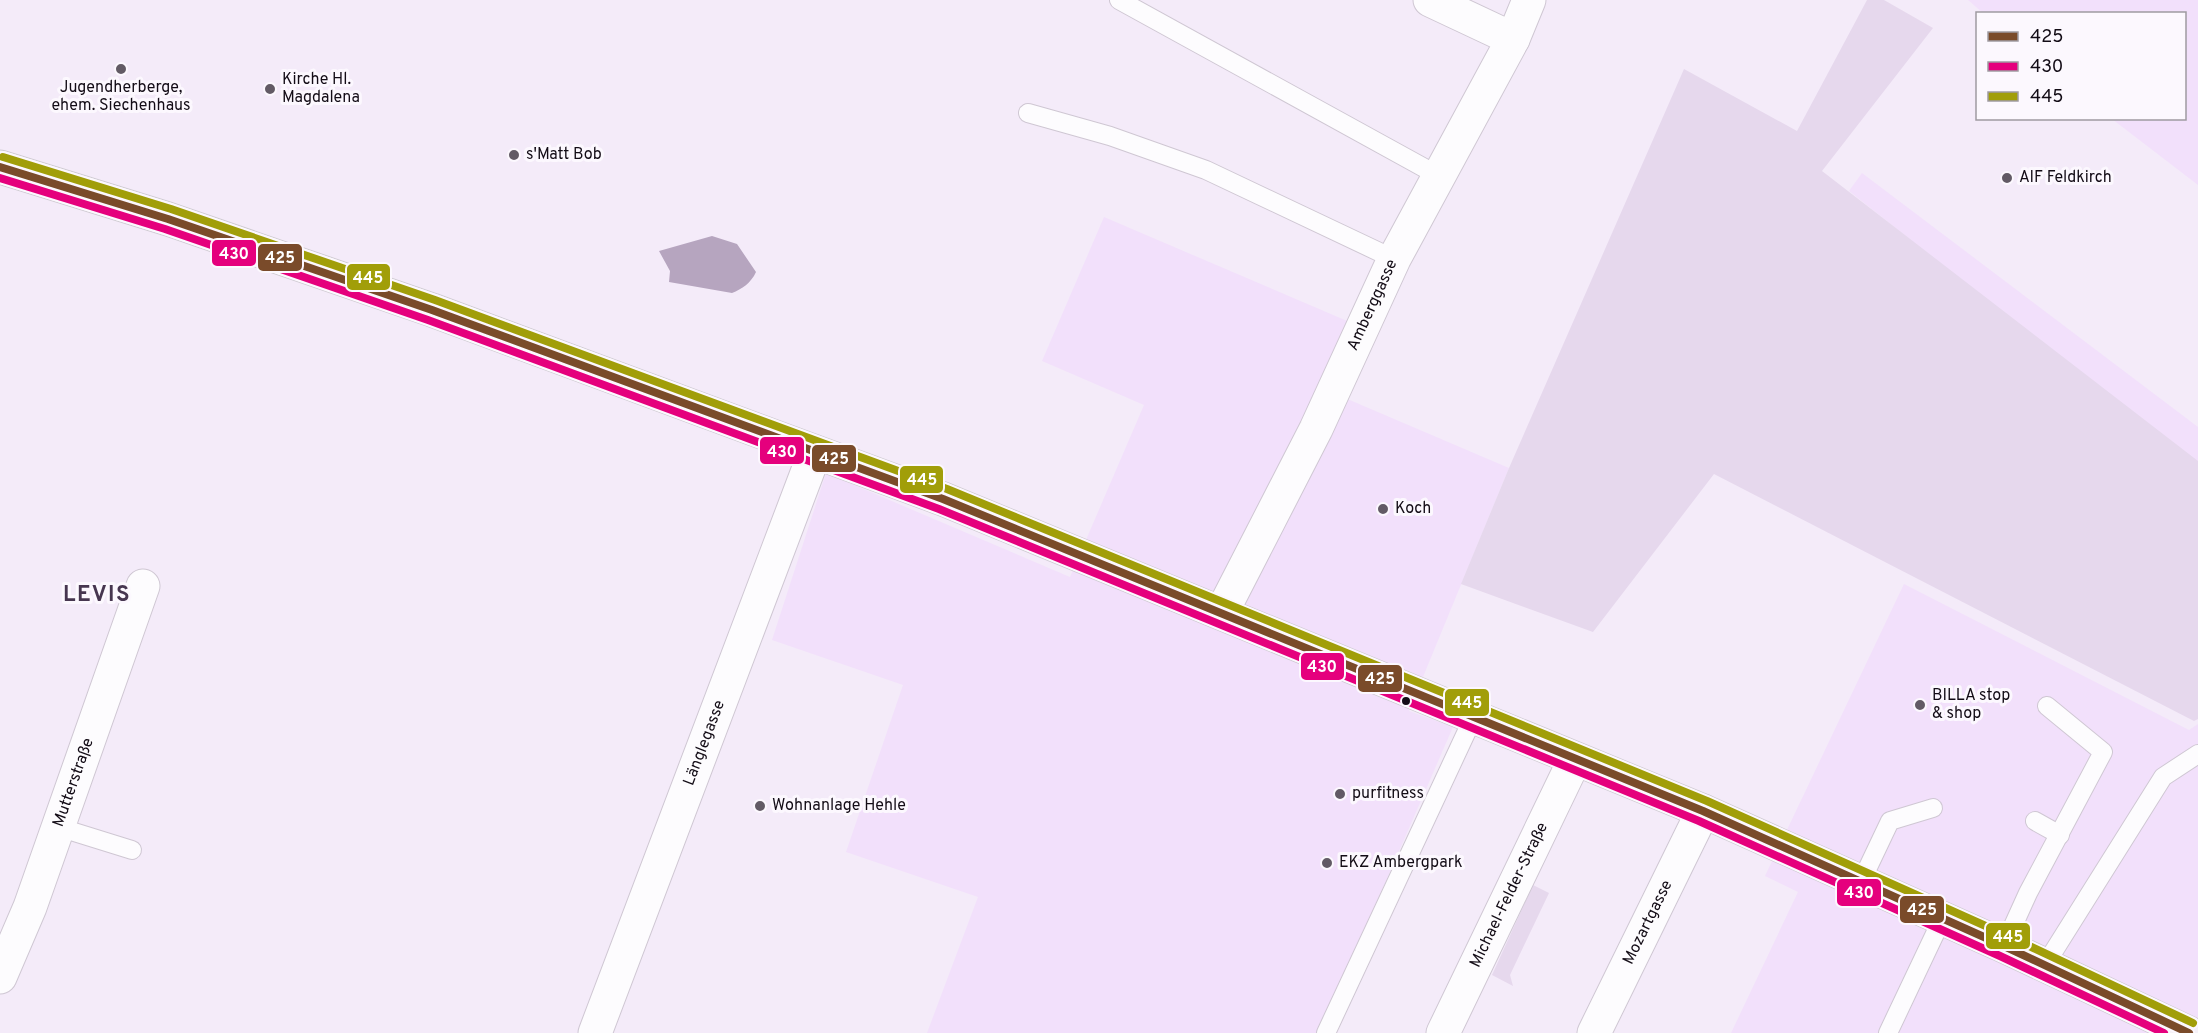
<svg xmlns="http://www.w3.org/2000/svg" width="2198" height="1033" viewBox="0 0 2198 1033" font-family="Overpass,sans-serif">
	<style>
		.built { fill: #f2e0fb }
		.green { fill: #e6d8ed }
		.water { fill: #b6a5bf }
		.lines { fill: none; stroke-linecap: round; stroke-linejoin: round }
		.lane-casing { stroke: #cfc7d3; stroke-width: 20 }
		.street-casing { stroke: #cfc7d3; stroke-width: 35 }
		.primary-casing { stroke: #d0ccd3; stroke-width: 35 }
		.lane { stroke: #fdfcfe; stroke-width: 18 }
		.street { stroke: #fdfcfe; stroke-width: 33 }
		.primary { stroke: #f5f1f7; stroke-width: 33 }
		.bus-1-casing { stroke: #fcf8fe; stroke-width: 12 }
		.bus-2-casing { stroke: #fcf8fe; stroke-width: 12 }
		.bus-3-casing { stroke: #fcf8fe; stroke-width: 12 }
		.bus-1 { stroke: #7a4b2a; stroke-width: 8 }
		.bus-2 { stroke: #e5007d; stroke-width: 8 }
		.bus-3 { stroke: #a19e09; stroke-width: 8 }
		.poi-dot { fill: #625a65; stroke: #fcf8fe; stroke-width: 2 }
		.bus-dot { fill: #130c16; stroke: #fcf8fe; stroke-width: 2 }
		.labels { text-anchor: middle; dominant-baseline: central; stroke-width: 6; stroke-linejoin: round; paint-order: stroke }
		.poi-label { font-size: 16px; fill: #130c16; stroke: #fcf8fe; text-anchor: start }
		.street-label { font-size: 16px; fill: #130c16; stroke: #fcf8fe }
		.district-label { font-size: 22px; font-weight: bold; letter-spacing: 1.5px; fill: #473650; stroke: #fcf8fe }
		.line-badge { stroke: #fcf8fe; stroke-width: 2 }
		.badge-label { font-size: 16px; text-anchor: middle; font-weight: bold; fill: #fff }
	</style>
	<rect width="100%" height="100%" fill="#f4ebf9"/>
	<g class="built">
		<polygon points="1968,0 2198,0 2198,185 2112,119 2184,118 2184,14 1983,13"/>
		<polygon points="1862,173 2198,427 2198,468 1849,191"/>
		<polygon points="1104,217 1373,332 1345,398 1509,468 1409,711 1453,727 1320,1033 927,1033 978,897 846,852 903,685 772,640 826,473 1070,577 1144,405 1042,361"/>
		<polygon points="1904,584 2189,730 2198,724 2198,1033 1731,1033 1798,892 1765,876"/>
	</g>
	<g class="green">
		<polygon points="1867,0 1884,0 1933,28 1822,171 2198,461 2198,719 2194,721 1714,474 1593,632 1461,584 1509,468 1684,69 1797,131"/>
		<polygon points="1533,885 1549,893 1510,975 1513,986 1492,975"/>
	</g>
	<path class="water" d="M 712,236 L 737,244 L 756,272 C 751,283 742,289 732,293 L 669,282 L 670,271 L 659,251 Z"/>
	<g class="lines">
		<defs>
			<g id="lane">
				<polyline points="1119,0 1439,176"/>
				<polyline points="1028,113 1110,136 1206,170 1394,259"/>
				<polyline points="2035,821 2060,835"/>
				<polyline points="58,827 132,850"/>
				<polyline points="1861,882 1890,821 1933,808"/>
				<polyline points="2004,946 2028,893 2103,752 2047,706"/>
				<polyline points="2045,965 2163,777 2198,754"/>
				<polyline points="1326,1033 1474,716"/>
				<polyline points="1888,1033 1942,919"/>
			</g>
			<g id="street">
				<polyline points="1430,0 1513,39"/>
				<path id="s1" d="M 1222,612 L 1316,429 L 1394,259 L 1513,39 L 1529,0"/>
				<path id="s2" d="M 0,977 L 30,907 L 143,586"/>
				<path id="s3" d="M 595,1033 L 815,452"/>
				<path id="s4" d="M 1443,1033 L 1575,759"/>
				<path id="s5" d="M 1594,1033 L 1703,811"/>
			</g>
			<polyline id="primary" points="0,167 168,219 432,310 943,499 1703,811 2004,946 2189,1033"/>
		</defs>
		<use href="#lane" class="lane-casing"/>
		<use href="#street" class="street-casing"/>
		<use href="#primary" class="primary-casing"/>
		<use href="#lane" class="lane"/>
		<use href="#street" class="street"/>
		<use href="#primary" class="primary"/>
		<defs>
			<polyline id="bus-1" points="0,167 168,219 432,310 943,499 1703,811 2004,946 2189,1033"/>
			<polyline id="bus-2" points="0,178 165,229 428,320 939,509 1699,821 2000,956 2164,1033"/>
			<polyline id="bus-3" points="3,157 171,209 435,300 947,489 1707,801 2008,936 2193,1023"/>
		</defs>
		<use href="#bus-1" class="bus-1-casing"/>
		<use href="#bus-2" class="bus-2-casing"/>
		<use href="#bus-3" class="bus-3-casing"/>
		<use href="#bus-1" class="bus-1"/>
		<use href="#bus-2" class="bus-2"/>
		<use href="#bus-3" class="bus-3"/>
	</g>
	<g class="poi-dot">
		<circle cx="121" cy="69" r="6"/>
		<circle cx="270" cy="89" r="6"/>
		<circle cx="514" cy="155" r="6"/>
		<circle cx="2007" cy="178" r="6"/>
		<circle cx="1383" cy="509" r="6"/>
		<circle cx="1920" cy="705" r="6"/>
		<circle cx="1340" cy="794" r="6"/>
		<circle cx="760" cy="806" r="6"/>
		<circle cx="1327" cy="863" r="6"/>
	</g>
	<circle class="bus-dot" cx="1406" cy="701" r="5"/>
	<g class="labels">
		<g class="poi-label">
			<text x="282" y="80">Kirche Hl.<tspan x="282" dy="18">Magdalena</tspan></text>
			<text x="121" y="88" text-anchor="middle">Jugendherberge,<tspan x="121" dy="18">ehem. Siechenhaus</tspan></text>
			<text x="526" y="155">s'Matt Bob</text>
			<text x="2019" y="178">AIF Feldkirch</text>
			<text x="1395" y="509">Koch</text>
			<text x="1932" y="696">BILLA stop<tspan x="1932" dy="18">&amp; shop</tspan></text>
			<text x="1352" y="794">purfitness</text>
			<text x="772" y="806">Wohnanlage Hehle</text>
			<text x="1339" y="863">EKZ Ambergpark</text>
		</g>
		<g class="street-label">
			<text stroke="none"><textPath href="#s1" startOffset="342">Amberggasse</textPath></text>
			<text stroke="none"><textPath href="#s3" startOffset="310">Länglegasse</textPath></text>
			<text stroke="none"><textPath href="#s2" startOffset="208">Mutterstraße</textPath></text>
			<text stroke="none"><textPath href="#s4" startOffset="153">Michael-Felder-Straße</textPath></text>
			<text stroke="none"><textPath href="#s5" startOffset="123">Mozartgasse</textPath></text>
		</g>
		<g class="district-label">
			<text x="97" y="595">LEVIS</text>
		</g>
	</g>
	<g class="line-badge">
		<rect x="211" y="239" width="46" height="28" rx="6" fill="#e5007d"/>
		<rect x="257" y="243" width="46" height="29" rx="6" fill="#7a4b2a"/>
		<rect x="346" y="263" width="45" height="28" rx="6" fill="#a19e09"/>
		<rect x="759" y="436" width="46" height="29" rx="6" fill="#e5007d"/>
		<rect x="811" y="444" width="46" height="29" rx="6" fill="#7a4b2a"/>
		<rect x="899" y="465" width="45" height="29" rx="6" fill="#a19e09"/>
		<rect x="1300" y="652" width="45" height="29" rx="6" fill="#e5007d"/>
		<rect x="1357" y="664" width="46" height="29" rx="6" fill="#7a4b2a"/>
		<rect x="1444" y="688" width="46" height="29" rx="6" fill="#a19e09"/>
		<rect x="1836" y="878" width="46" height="29" rx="6" fill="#e5007d"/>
		<rect x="1899" y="895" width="46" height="29" rx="6" fill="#7a4b2a"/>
		<rect x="1985" y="922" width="46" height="28" rx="6" fill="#a19e09"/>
	</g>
	<g class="badge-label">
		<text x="234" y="259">430</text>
		<text x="280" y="263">425</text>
		<text x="368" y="283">445</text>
		<text x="782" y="457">430</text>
		<text x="834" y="464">425</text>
		<text x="922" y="485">445</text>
		<text x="1322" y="672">430</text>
		<text x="1380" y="684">425</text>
		<text x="1467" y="708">445</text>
		<text x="1859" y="898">430</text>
		<text x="1922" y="915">425</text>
		<text x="2008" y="942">445</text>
	</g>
	<rect x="1976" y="12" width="210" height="108" fill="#fcf8fe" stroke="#9f9aa1" stroke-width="1.5"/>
	<rect x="1988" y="32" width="30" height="9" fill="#7a4b2a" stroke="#9f9aa1" stroke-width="1.5"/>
	<text x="2030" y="42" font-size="18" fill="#130c16">425</text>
	<rect x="1988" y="62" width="30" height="9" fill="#e5007d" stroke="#9f9aa1" stroke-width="1.5"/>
	<text x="2030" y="72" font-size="18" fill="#130c16">430</text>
	<rect x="1988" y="92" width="30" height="9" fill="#a19e09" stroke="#9f9aa1" stroke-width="1.5"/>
	<text x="2030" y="102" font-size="18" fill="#130c16">445</text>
</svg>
